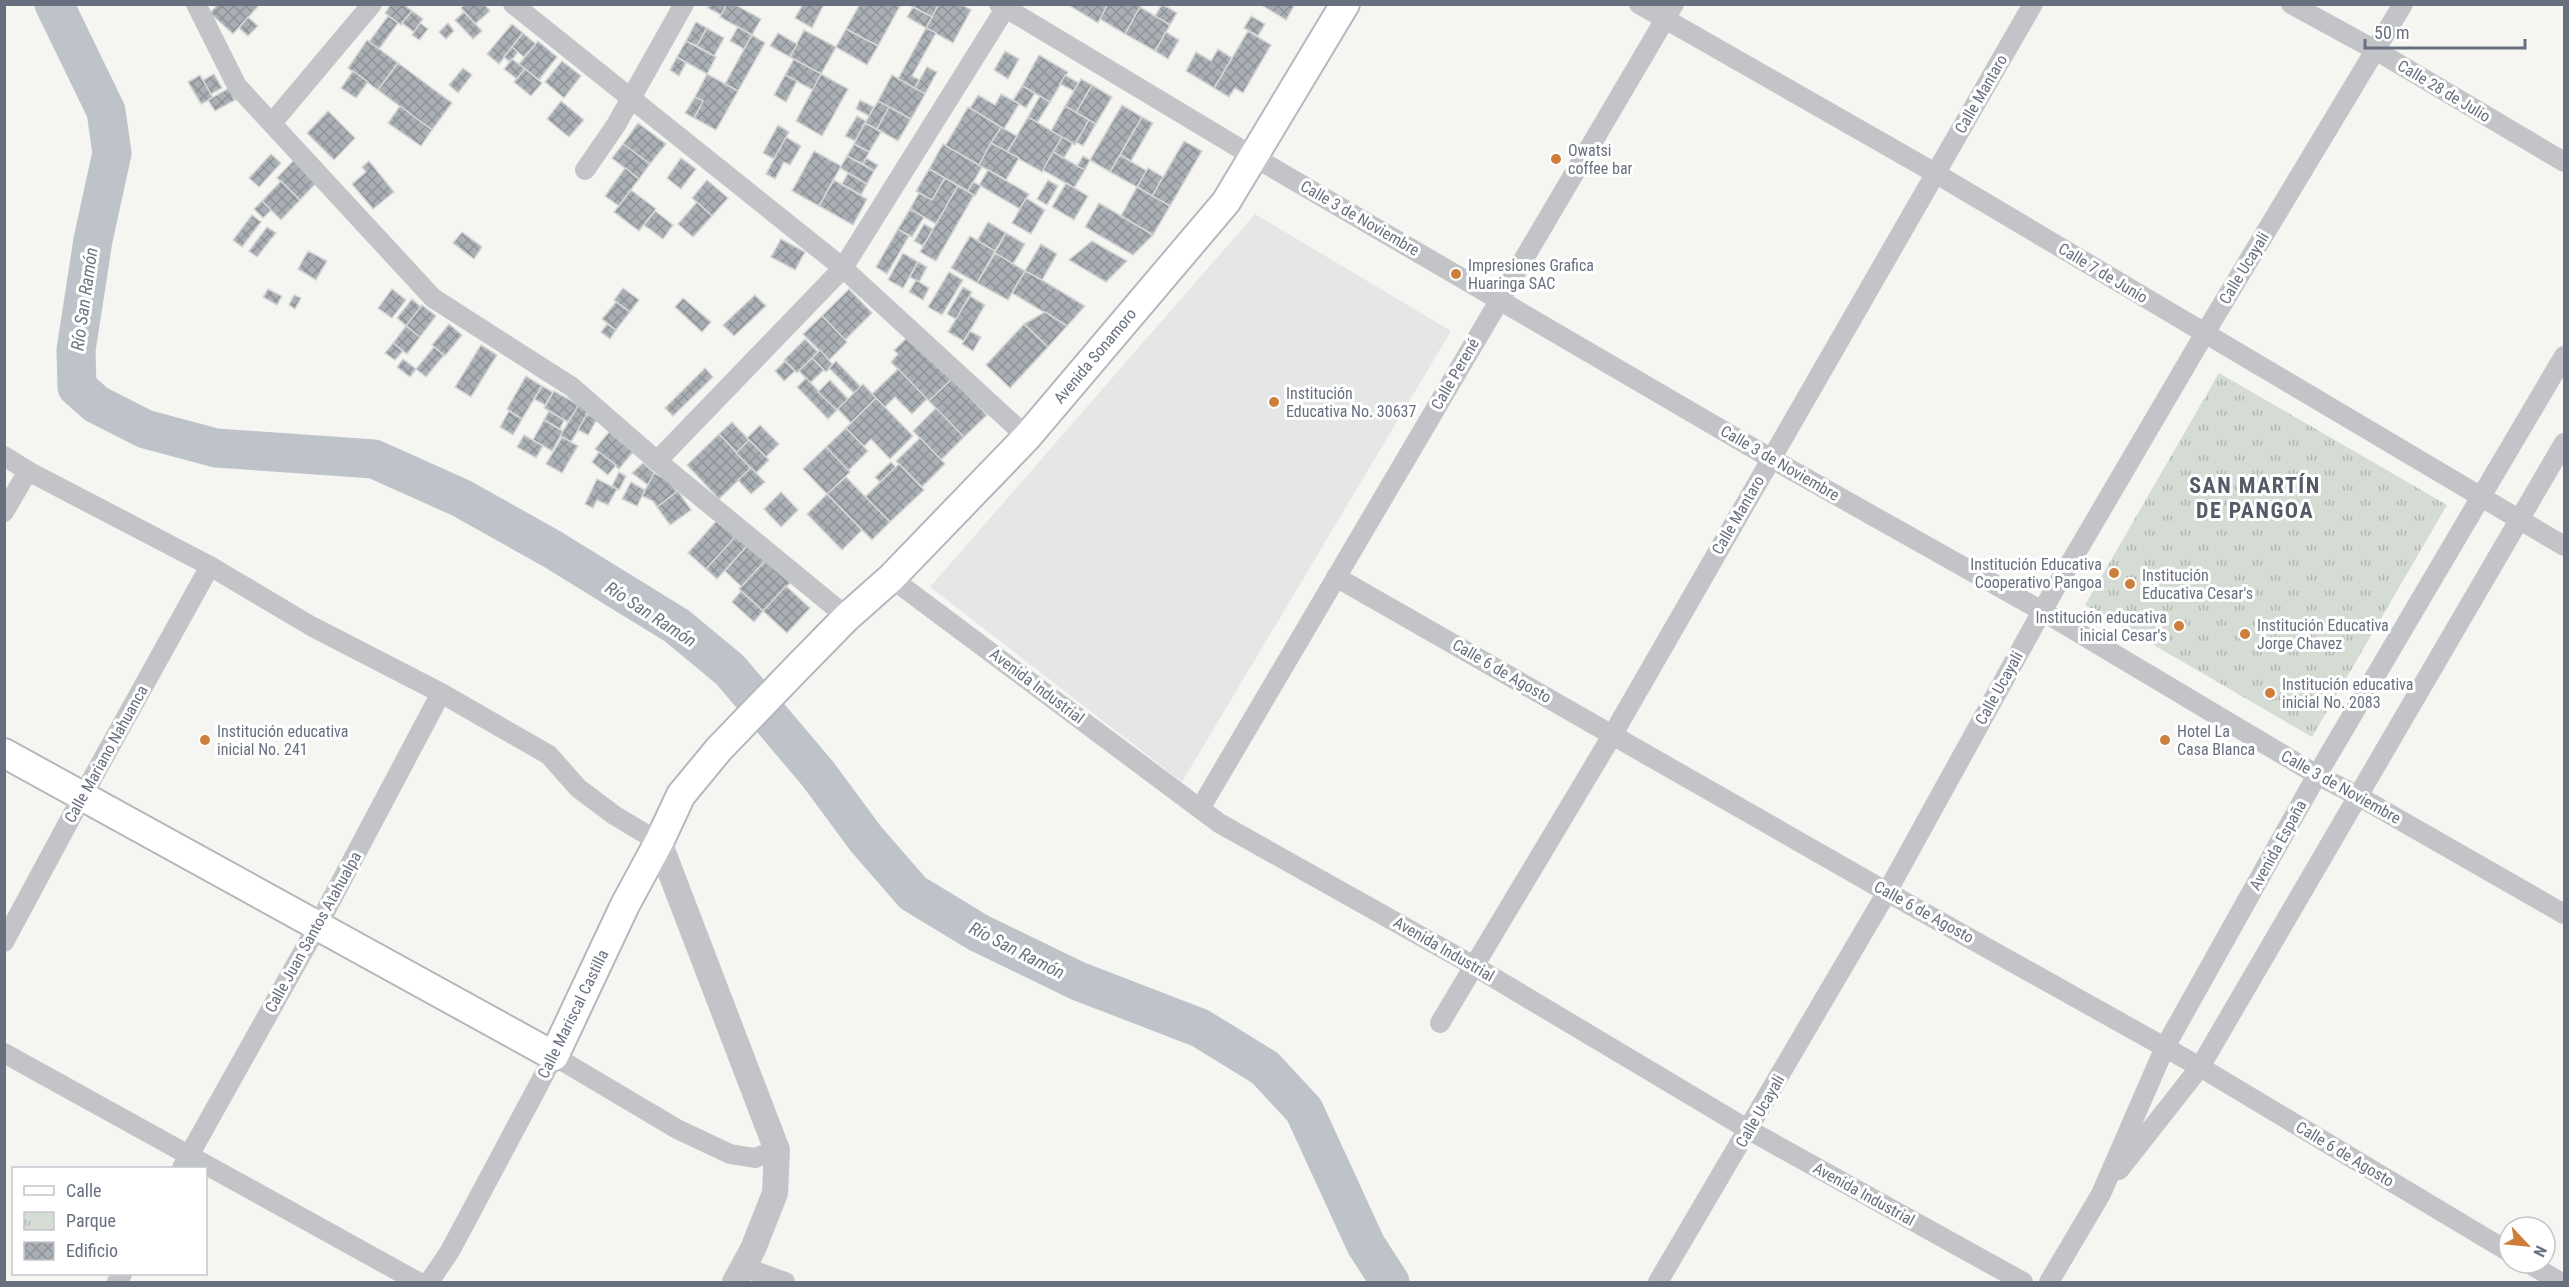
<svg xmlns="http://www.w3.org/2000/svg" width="2569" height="1287" viewBox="0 0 2569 1287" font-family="'Roboto Condensed',sans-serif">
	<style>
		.built { fill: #e5e6e6 }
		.park { fill: url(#park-tufts) }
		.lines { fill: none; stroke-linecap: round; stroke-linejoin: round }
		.river { stroke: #bdc3c9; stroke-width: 39 }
		.building { fill: url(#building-cross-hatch); stroke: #d6d7d5; stroke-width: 1.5 }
		.secondary-casing { stroke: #b4b7bc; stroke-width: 32 }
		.minor { stroke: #c2c4c7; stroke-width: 20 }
		.tertiary { stroke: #c2c4c7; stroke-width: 26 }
		.secondary { stroke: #fff; stroke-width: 28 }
		.poi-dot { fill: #cd7e3b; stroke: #fff; stroke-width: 2 }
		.labels { text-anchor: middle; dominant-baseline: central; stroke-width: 6; stroke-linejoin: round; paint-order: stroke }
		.street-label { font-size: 16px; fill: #687080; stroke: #fff }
		.poi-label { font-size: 16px; fill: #687080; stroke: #fff; text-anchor: start }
		.water-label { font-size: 18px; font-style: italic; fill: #697683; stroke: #fff }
		.district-label { font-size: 22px; font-weight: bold; letter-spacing: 1.5px; fill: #555b66; stroke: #fff }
	</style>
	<defs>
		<pattern id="park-tufts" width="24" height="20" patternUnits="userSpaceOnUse" patternTransform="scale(1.5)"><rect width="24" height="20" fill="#d5dcd4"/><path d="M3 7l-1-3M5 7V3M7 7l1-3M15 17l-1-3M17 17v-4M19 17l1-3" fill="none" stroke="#b1b7b1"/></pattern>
		<pattern id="building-cross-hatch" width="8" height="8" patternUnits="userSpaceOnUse" patternTransform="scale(1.5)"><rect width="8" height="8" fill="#aaafb5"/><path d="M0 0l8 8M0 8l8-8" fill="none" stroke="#8e9398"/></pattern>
	</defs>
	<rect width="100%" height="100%" fill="#f5f5f2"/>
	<polygon class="built" points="1255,214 1451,331 1182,782 930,587"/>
	<polygon class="park" points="2219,373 2447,505 2312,737 2085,605"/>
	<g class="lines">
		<polyline class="river" points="54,4 106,111 112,153 93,240 76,350 77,387 96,404 145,429 216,448 374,459 461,498 552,549 677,626 730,670 818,774 866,839 913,893 979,933 1078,981 1200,1028 1265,1068 1304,1110 1366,1245 1390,1282"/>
	</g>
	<g class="building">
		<polygon points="218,4 260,4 233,34 210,13"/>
		<polygon points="391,4 403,4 412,11 401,25 385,13"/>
		<polygon points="465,4 484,4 490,11 475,24 461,8"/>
		<polygon points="710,4 727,4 721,15 708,8"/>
		<polygon points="727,4 734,4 761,19 752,35 720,17"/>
		<polygon points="803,4 824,4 812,28 795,18"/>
		<polygon points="860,4 901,4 878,46 846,29"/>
		<polygon points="908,4 939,4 932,17"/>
		<polygon points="939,4 961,4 971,10 953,43 926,28"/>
		<polygon points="1067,4 1108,4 1098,23"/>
		<polygon points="1108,4 1142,4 1125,34 1100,19"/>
		<polygon points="1162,4 1177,13 1170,25 1155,16"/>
		<polygon points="1260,4 1295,4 1286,20"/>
		<polygon points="913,7 932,17 926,28 907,17"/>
		<polygon points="1140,7 1170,25 1155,51 1125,34"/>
		<polygon points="412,11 423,19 414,32 402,23"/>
		<polygon points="464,12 482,31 473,39 455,20"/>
		<polygon points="388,16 398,23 379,49 369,42"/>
		<polygon points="1251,16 1265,24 1258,36 1244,28"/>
		<polygon points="248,17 258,26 248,36 239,28"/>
		<polygon points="696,22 707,28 697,46 686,41"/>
		<polygon points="420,23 428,29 419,40 412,35"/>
		<polygon points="448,23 454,31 446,39 439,32"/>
		<polygon points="512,24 523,33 499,64 487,54"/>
		<polygon points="738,27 752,35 744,49 730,41"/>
		<polygon points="707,28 724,38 714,56 697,46"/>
		<polygon points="926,28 936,33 912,76 920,80 915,88 898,79"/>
		<polygon points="846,29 878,46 867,65 836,47"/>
		<polygon points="804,30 836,47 821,74 790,57"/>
		<polygon points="1248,31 1271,45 1243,93 1235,88 1229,97 1214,88"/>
		<polygon points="1166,32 1179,40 1168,59 1155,51"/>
		<polygon points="523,33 536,44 524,57 512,47"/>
		<polygon points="778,33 797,44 790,57 770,46"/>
		<polygon points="752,35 765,43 738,91 725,84"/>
		<polygon points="367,40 398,63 378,90 348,68"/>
		<polygon points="538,41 557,57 539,80 519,64"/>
		<polygon points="686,41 716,57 707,74 677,57"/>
		<polygon points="512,47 518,52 510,62 504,57"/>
		<polygon points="1218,49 1232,58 1214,88 1186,71 1196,52 1211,61"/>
		<polygon points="1005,51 1019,59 1008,79 994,70"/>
		<polygon points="1039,55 1068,72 1050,102 1022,86"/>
		<polygon points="677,57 686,63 679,76 670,70"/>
		<polygon points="512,59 525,69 517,79 504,69"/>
		<polygon points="794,59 821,74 813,90 785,75"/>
		<polygon points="562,61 581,76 564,98 545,82"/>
		<polygon points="398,63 452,103 432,130 378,90"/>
		<polygon points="927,67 937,72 925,94 915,88"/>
		<polygon points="463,68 472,75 458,93 449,85"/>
		<polygon points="525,69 542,83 531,96 514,82"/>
		<polygon points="353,71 368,82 356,98 341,88"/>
		<polygon points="214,74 222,88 211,94 203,80"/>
		<polygon points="707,74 738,91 716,130 694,118 703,101 695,97"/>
		<polygon points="821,74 848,89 822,136 796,121"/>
		<polygon points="200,75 213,98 201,104 188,82"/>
		<polygon points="785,75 797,81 786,102 774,95"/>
		<polygon points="892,75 925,94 911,119 878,101"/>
		<polygon points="1065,75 1079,83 1074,91 1060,84"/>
		<polygon points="1081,79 1092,85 1076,113 1065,106"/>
		<polygon points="1092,85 1112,97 1096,124 1076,113"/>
		<polygon points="1022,86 1035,93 1026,108 1013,100"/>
		<polygon points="229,88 235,100 215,111 208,100"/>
		<polygon points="1001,94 1019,104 1004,129 970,108 978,95 995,105"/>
		<polygon points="1040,96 1050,102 1037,123 1028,117"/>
		<polygon points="695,97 703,101 694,118 685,113"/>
		<polygon points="860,100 874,107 869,116 856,109"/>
		<polygon points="561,101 584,120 569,137 547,119"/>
		<polygon points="878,101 889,107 877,129 865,123"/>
		<polygon points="1122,105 1142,117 1110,172 1090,160"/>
		<polygon points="400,106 432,130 421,146 388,123"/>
		<polygon points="1065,106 1089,120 1075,145 1051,131"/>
		<polygon points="889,107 911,119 898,141 877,129"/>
		<polygon points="968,107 1001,127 979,165 945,146"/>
		<polygon points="328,111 355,138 334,160 307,133"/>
		<polygon points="857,116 866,121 855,141 845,136"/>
		<polygon points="1028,117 1062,137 1042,172 1007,152"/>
		<polygon points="1142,117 1153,123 1131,161 1120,155"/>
		<polygon points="1089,120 1096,124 1083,146 1076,142"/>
		<polygon points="638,123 666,144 650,164 623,144"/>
		<polygon points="865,123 881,132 869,152 854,144"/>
		<polygon points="778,125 789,132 774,159 763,153"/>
		<polygon points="1001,127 1017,136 1007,152 991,143"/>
		<polygon points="786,137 801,146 790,165 784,162 775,179 766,174"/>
		<polygon points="1062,137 1073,143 1064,158 1053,152"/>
		<polygon points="1184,141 1202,151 1170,206 1152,196"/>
		<polygon points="991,143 1019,158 1006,180 979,165"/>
		<polygon points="623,144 650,164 639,179 612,158"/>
		<polygon points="854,144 869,152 863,164 847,156"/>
		<polygon points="943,144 982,167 968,191 929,169"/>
		<polygon points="814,151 841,166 819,206 792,191"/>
		<polygon points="1053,152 1085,170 1074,188 1043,170"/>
		<polygon points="271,154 281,163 259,187 249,178"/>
		<polygon points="1120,155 1147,171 1137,187 1110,172"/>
		<polygon points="847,156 874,171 867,184 840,168"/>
		<polygon points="1083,156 1090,160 1085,170 1077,166"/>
		<polygon points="681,158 696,169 681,189 667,178"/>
		<polygon points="866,158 878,165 874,171 863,164"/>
		<polygon points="294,160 317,182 300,200 277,178"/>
		<polygon points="369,161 394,192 373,209 352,184 366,172 362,167"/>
		<polygon points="625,168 639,179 619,206 605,196"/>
		<polygon points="1148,168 1163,177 1152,196 1137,187"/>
		<polygon points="929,169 945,178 932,200 916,191"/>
		<polygon points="988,170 1029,194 1020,209 979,185"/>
		<polygon points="848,173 867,184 861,195 842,184"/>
		<polygon points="945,178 958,186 936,224 910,209 919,193 932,200"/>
		<polygon points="707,180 728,198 712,216 692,198"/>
		<polygon points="834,180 867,199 853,225 819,206"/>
		<polygon points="1048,180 1058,186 1047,205 1037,199"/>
		<polygon points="281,181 300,200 281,220 262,201"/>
		<polygon points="973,182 981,186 975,196 968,191"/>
		<polygon points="1066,183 1088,196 1074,220 1052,207"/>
		<polygon points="958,186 974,195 936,261 920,252"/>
		<polygon points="1137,187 1170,206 1153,235 1121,216"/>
		<polygon points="631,190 656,209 639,231 614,212"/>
		<polygon points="1026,198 1045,210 1031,234 1012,223"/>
		<polygon points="262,201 271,210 263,218 254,209"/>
		<polygon points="697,202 712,216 693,237 678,224"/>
		<polygon points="1099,203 1121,216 1153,235 1133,255 1085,227"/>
		<polygon points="910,209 924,217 912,237 898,229"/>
		<polygon points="655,211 673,225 663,239 644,225"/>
		<polygon points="252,215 261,222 242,247 233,240"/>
		<polygon points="988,222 1006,233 995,251 977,241"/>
		<polygon points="924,224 933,229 923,246 914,241"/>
		<polygon points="267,227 276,233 257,257 249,251"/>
		<polygon points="898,229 909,236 887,274 876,267"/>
		<polygon points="462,232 482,247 474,259 453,243"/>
		<polygon points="1006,233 1025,244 1013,264 995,253"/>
		<polygon points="970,236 995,251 977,283 951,268"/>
		<polygon points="781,239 805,252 795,270 771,257"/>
		<polygon points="1092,241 1127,261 1106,282 1069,260"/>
		<polygon points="1041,244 1057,254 1042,280 1025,271"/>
		<polygon points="308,251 327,261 316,280 298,269"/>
		<polygon points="903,253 918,262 903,288 888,280"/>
		<polygon points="995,253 1025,271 1008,300 977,283"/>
		<polygon points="918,262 927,267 919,282 910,277"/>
		<polygon points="1025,271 1042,280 1085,306 1067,326 1012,293"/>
		<polygon points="949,272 963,280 942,315 928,307"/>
		<polygon points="916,280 929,288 923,300 909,292"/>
		<polygon points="963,287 972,292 956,319 947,314"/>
		<polygon points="623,288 639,300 630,312 614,300"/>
		<polygon points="268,289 282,296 277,305 263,297"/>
		<polygon points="392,289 406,300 392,318 378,308"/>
		<polygon points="849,289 872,313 845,340 822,316"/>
		<polygon points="294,295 301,298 295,309 289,305"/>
		<polygon points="755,295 766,306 734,336 723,325"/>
		<polygon points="970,296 985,305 964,341 948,332"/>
		<polygon points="683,298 711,322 702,332 675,307"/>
		<polygon points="412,299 421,307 406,326 397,318"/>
		<polygon points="616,302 630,312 616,330 602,319"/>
		<polygon points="422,305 436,316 420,337 406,326"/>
		<polygon points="1045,312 1067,326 1048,347 1024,324"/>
		<polygon points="822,316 847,342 829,360 803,334"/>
		<polygon points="449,324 462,335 445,356 432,345"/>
		<polygon points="607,324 616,330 610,339 601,332"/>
		<polygon points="1024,324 1048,347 1010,388 986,365"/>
		<polygon points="406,326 420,337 407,354 393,343"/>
		<polygon points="970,331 981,337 973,351 962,344"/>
		<polygon points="910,335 952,379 929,401 891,362 898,354 894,350"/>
		<polygon points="805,339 818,352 797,373 784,360"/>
		<polygon points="393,343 403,351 395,360 385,353"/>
		<polygon points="481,345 497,355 471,397 455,387"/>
		<polygon points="434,347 444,355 426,377 416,369"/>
		<polygon points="820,350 833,365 826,372 812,358"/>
		<polygon points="812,358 824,370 810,383 799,371"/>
		<polygon points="403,359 416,369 410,377 397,367"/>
		<polygon points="785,361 795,371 784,381 775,371"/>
		<polygon points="836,361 861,387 854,393 829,368"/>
		<polygon points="705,368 713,377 673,416 665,408"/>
		<polygon points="898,369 927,399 912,414 895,397 885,407 872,394"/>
		<polygon points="526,376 542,386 522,419 507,409"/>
		<polygon points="806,378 837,410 828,419 797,387"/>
		<polygon points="952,379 987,415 964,437 929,401"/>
		<polygon points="830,380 848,399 837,410 818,392"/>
		<polygon points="863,384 876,398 851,423 838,409"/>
		<polygon points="542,386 553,392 545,405 534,399"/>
		<polygon points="554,391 579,405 568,422 544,408"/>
		<polygon points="876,398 913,436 890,459 871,439 864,446 846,428"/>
		<polygon points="579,404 590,410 571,442 560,436"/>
		<polygon points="936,408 964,437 941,460 913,431"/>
		<polygon points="509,411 522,419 513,435 500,427"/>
		<polygon points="549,411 564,420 560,429 544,420"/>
		<polygon points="587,414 597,419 588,435 578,430"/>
		<polygon points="544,420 563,431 552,451 533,440"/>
		<polygon points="732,422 749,440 736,453 719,434"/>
		<polygon points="760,425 779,444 766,457 747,438"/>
		<polygon points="846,428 868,451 848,471 826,447"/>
		<polygon points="609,432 633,452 619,469 595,449"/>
		<polygon points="719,434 751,468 719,499 687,465"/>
		<polygon points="524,435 543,446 536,458 517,447"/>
		<polygon points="562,437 578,446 562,473 546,464"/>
		<polygon points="920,438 945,464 922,487 896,461"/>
		<polygon points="749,440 769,460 756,473 736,453"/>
		<polygon points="826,447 850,472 827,494 803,469"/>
		<polygon points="599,452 616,465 608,475 592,462"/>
		<polygon points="891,462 896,467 880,482 875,477"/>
		<polygon points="643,463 654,473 648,485 632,473"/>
		<polygon points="899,464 924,490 890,522 865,497"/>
		<polygon points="751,468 765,482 751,494 738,480"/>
		<polygon points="619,472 626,476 619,490 612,486"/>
		<polygon points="654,473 668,480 677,492 657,507 653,501 642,496"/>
		<polygon points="846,477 890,522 872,540 827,494"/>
		<polygon points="597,479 617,489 608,505 597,500 593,508 585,504"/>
		<polygon points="631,482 645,490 637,506 622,499"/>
		<polygon points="678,491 691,510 670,525 657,507"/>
		<polygon points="781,492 798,510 781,527 764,509"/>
		<polygon points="827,494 862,530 842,550 807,514"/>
		<polygon points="718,519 736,536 706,569 688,553"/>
		<polygon points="736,536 747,546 717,579 706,569"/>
		<polygon points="749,544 767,559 742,587 725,571"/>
		<polygon points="767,559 791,582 763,611 739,589"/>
		<polygon points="786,586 810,608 787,633 763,611"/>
		<polygon points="741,591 763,611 754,622 732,602"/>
	</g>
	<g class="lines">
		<defs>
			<polyline id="secondary" points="4,753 554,1056 625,905 659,842 681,795 719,749 796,669 847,617 891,578 1027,437 1226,202 1345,4"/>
		</defs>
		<use href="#secondary" class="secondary-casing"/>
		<g class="minor">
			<polyline points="196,4 237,86 433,298 572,387 657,461 847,617"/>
			<polyline points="513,4 843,268 1027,437"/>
			<polyline points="999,4 1254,157 1770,458 2042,611 2317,775 2358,796 2564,914"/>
			<polyline points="1639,4 1935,173 2564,546"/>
			<polyline points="2291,4 2377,51 2564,162"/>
			<polyline points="272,123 372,4"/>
			<polyline points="585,170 616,125 684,4"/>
			<polyline points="4,456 28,471 4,512"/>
			<polyline points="657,461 843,268 1008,4"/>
			<polyline points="28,471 210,566 311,626 441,693 549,755 578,788 614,815 659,842"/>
			<polyline points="1336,577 1887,892 2200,1067 2509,1252"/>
			<polyline points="891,578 1219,823 1474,966 1749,1130 2023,1282"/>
			<polyline points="1201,807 1674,4"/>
			<polyline points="4,942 82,797 210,566"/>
			<polyline points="1440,1023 1613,734 2033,4"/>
			<polyline points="4,1053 418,1282"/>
			<polyline points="182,1168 317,927 441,693"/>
			<polyline points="2119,1170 2200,1067 2564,443"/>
			<polyline points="2528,1263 2560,1282"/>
			<polyline points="744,1267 785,1282"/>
			<polyline points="117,1282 122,1274"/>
			<polyline points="429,1282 450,1251 554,1056 677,1129 730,1154 755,1158 777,1150"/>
			<polyline points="1658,1282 1887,892 2042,611 2205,333 2403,4"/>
			<polyline points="2049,1282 2101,1194 2165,1047 2317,775 2564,356"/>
		</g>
		<polyline class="tertiary" points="659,842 777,1150 775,1193 753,1249 735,1282"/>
		<use href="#secondary" class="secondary"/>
	</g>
	<g class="poi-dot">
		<circle cx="1556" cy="159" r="6"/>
		<circle cx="1456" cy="274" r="6"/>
		<circle cx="1274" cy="402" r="6"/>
		<circle cx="2114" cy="573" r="6"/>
		<circle cx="2130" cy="584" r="6"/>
		<circle cx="2179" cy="626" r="6"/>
		<circle cx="2245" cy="634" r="6"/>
		<circle cx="2270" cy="693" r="6"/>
		<circle cx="205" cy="740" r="6"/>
		<circle cx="2165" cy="740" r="6"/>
	</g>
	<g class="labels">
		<g class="street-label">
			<text transform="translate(2444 91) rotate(31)">Calle 28 de Julio</text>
			<text transform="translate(1981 94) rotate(-60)">Calle Mantaro</text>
			<text transform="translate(1360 218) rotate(30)">Calle 3 de Noviembre</text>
			<text transform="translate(2244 268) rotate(-59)">Calle Ucayali</text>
			<text transform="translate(2103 273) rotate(31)">Calle 7 de Junio</text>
			<text transform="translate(1095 356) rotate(-50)">Avenida Sonamoro</text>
			<text transform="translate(1455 374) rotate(-60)">Calle Perené</text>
			<text transform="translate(1780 463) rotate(30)">Calle 3 de Noviembre</text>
			<text transform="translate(1738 515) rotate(-60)">Calle Mantaro</text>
			<text transform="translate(1502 671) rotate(30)">Calle 6 de Agosto</text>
			<text transform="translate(1037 686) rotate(37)">Avenida Industrial</text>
			<text transform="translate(1999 688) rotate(-61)">Calle Ucayali</text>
			<text transform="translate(106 754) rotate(-61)">Calle Mariano Nahuanca</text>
			<text transform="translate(2341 787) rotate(29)">Calle 3 de Noviembre</text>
			<text transform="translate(2278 845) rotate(-61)">Avenida España</text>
			<text transform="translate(1924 912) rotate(29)">Calle 6 de Agosto</text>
			<text transform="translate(313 932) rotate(-61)">Calle Juan Santos Atahualpa</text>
			<text transform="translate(1444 949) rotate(30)">Avenida Industrial</text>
			<text transform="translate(573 1014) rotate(-64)">Calle Mariscal Castilla</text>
			<text transform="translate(1760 1111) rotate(-60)">Calle Ucayali</text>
			<text transform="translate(2345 1154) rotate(31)">Calle 6 de Agosto</text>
			<text transform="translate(1864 1194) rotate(29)">Avenida Industrial</text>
		</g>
		<g class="poi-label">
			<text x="1568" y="150">Owatsi<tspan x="1568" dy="18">coffee bar</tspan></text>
			<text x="1468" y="265">Impresiones Grafica<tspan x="1468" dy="18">Huaringa SAC</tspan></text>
			<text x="1286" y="393">Institución<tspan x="1286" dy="18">Educativa No. 30637</tspan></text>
			<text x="2102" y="564" text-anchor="end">Institución Educativa<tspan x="2102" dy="18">Cooperativo Pangoa</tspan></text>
			<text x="2142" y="575">Institución<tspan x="2142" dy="18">Educativa Cesar's</tspan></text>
			<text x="2167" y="617" text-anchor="end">Institución educativa<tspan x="2167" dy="18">inicial Cesar's</tspan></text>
			<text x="2257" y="625">Institución Educativa<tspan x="2257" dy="18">Jorge Chavez</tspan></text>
			<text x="2282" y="684">Institución educativa<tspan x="2282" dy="18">inicial No. 2083</tspan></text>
			<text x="217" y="731">Institución educativa<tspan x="217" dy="18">inicial No. 241</tspan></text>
			<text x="2177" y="731">Hotel La<tspan x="2177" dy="18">Casa Blanca</tspan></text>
		</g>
		<g class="water-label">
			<text transform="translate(84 299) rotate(-82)">Río San Ramón</text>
			<text transform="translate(651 614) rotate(33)">Río San Ramón</text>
			<text transform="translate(1017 950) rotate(27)">Río San Ramón</text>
		</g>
		<g class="district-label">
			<text x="2255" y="485">SAN MARTÍN<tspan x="2255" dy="25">DE PANGOA</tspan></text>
		</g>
	</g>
	<rect width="2569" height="1287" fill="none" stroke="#687080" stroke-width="12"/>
	<rect x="12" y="1167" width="195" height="108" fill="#ffffff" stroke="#c3c6cc" stroke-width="1.5"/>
	<rect x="24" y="1186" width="30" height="9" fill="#ffffff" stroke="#c3c6cc" stroke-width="1.5"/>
	<text x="66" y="1197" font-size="18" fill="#687080">Calle</text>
	<rect x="24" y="1212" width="30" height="18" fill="url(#park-tufts)" stroke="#c3c6cc" stroke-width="1.5"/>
	<text x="66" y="1227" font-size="18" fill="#687080">Parque</text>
	<rect x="24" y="1242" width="30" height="18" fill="url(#building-cross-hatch)" stroke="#c3c6cc" stroke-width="1.5"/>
	<text x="66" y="1257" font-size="18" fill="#687080">Edificio</text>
	<g transform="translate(2527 1245) rotate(116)"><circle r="28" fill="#ffffff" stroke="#c3c6cc" stroke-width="1.5"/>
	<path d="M0-4.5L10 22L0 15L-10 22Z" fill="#cd7e3b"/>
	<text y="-9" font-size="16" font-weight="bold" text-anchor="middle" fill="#687080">N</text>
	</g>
	<path d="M2365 39v9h160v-9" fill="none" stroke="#687080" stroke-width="3"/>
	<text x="2374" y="39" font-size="18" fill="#687080" stroke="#ffffff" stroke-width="4.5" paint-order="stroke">50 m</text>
</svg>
